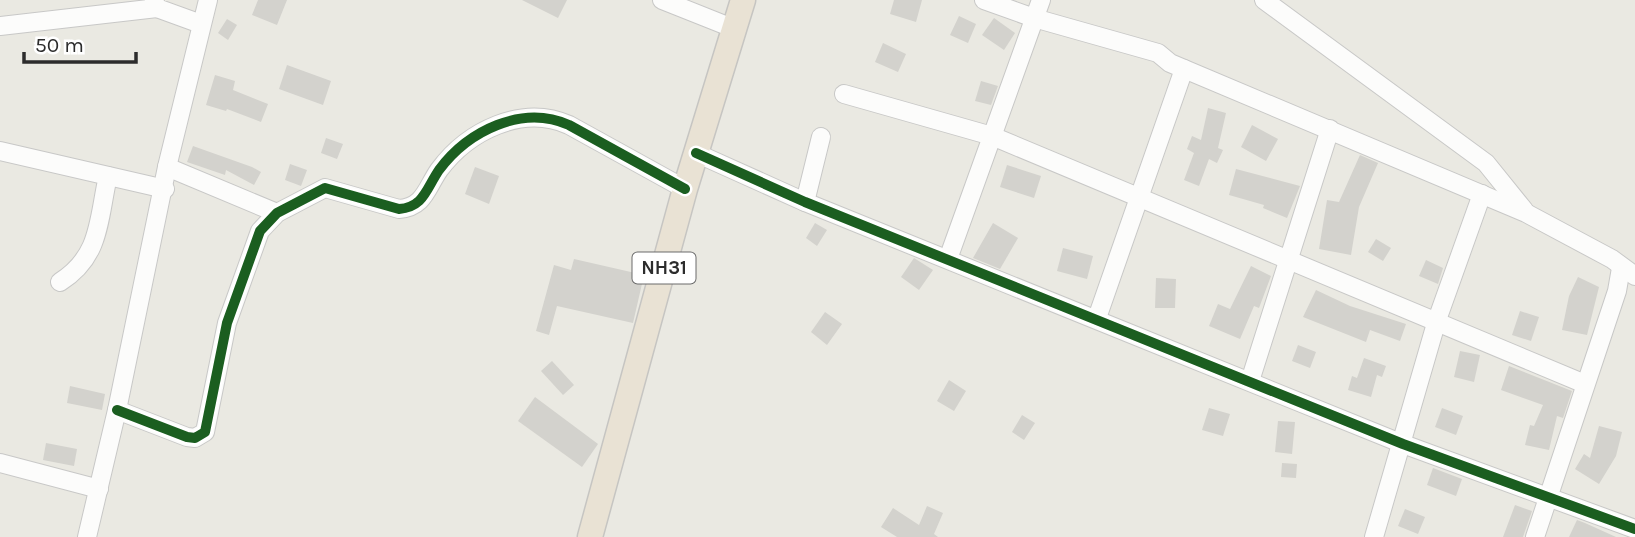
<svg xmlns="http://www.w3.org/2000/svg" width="1635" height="537" viewBox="0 0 1635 537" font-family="Karla,sans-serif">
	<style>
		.building { fill: #d3d2cd }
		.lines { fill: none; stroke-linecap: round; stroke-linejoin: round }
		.minor-casing { stroke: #c8c8c7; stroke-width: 20 }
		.highway-casing { stroke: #c6c5c2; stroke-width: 27 }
		.minor { stroke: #fcfcfb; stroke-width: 18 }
		.highway { stroke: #e9e2d4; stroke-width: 24 }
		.cycleway-casing { stroke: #fff; stroke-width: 15 }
		.cycleway { stroke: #1b5e20; stroke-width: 10 }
		.labels { text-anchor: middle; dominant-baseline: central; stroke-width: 5; stroke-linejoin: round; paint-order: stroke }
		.shield { fill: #fff; stroke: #6b6b6b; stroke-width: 2 }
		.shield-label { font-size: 19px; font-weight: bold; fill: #2c2c2c }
	</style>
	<rect width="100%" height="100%" fill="#eae9e2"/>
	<g class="building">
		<polygon points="258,0 287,0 277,25 252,15"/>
		<polygon points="522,0 567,0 558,18"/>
		<polygon points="894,0 922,0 916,22 890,14"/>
		<polygon points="959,16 976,24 968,43 950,35"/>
		<polygon points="994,18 1015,33 1004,50 982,35"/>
		<polygon points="227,19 237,25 228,40 218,33"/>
		<polygon points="883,43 906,54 898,72 875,62"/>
		<polygon points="287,65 331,81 323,105 279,89"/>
		<polygon points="215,75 235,81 233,90 268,104 261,122 227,109 226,111 206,105"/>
		<polygon points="981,81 998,86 991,105 975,101"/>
		<polygon points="1208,108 1226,113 1218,148 1223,150 1217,163 1209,159 1199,186 1184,180 1194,153 1187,149 1192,136 1201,140"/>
		<polygon points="1252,125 1278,139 1266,161 1241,147"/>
		<polygon points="326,138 343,144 337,159 321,153"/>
		<polygon points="193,146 252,167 261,172 254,185 226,170 225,175 187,162"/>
		<polygon points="1360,155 1378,163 1359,207 1351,255 1319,249 1327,200 1339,202"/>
		<polygon points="290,164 307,170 301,186 285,180"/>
		<polygon points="1007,165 1041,176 1034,198 1000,187"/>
		<polygon points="475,167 499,176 489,204 465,194"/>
		<polygon points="1236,169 1300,186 1287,218 1263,208 1264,205 1229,195"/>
		<polygon points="815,223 827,230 817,246 806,238"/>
		<polygon points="993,223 1018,238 1000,269 973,258"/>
		<polygon points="1376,239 1391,248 1383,261 1368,252"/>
		<polygon points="1063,248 1093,256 1087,279 1057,271"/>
		<polygon points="914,258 933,270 919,290 901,277"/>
		<polygon points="574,259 644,275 633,323 557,306 549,335 536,331 554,265 571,270"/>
		<polygon points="1426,260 1443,268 1438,284 1419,276"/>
		<polygon points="1251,266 1271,276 1259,308 1254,306 1240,339 1209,326 1218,304 1230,309"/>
		<polygon points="1578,277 1599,287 1587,335 1562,330 1569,296"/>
		<polygon points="1156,278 1176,279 1175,308 1155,308"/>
		<polygon points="1316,290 1350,306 1406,324 1400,341 1370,330 1366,342 1303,317"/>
		<polygon points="1520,311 1539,317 1531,341 1512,335"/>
		<polygon points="825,312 842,324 827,345 811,332"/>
		<polygon points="1298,345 1316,352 1310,368 1292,361"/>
		<polygon points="1460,351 1480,355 1474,382 1454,377"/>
		<polygon points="1364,358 1386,366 1382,377 1377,375 1371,397 1348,390 1352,376 1357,378"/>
		<polygon points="552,361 574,385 563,395 541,371"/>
		<polygon points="1509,366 1572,391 1563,418 1557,416 1549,450 1525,445 1530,425 1534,426 1543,405 1501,390"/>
		<polygon points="949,380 966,391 954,411 937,401"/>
		<polygon points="70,386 105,394 102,410 67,403"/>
		<polygon points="535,397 598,444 582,467 518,421"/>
		<polygon points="1209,408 1230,414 1223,436 1202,430"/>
		<polygon points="1442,408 1463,416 1456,435 1435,427"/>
		<polygon points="1022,415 1035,423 1024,440 1012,432"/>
		<polygon points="1278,421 1295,422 1292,454 1275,452"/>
		<polygon points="1599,426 1622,432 1616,456 1599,484 1575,469 1584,454 1590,458"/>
		<polygon points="46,443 77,449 74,466 43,460"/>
		<polygon points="1282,463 1297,464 1296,478 1281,477"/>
		<polygon points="1433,468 1462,479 1456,496 1427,485"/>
		<polygon points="1515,505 1532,511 1523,537 1503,537"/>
		<polygon points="927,506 943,513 934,534 938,537 897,537 881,527 893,508 919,525"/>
		<polygon points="1405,509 1425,517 1418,534 1398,526"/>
		<polygon points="1577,520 1585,523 1616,537 1569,537"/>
	</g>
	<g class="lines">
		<defs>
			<g id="minor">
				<polyline points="154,0 157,8 201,24"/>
				<polyline points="662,0 735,29"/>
				<polyline points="984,0 1034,18 1158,53 1170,63 1526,213 1612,259 1635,276"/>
				<polyline points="1264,0 1486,163 1524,210"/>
				<polyline points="0,26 157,8"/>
				<polyline points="844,94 992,136 1585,384"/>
				<polyline points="0,151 165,189"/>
				<polyline points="696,153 805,202 1403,444 1635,529"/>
				<polyline points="167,167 277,213"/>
				<polyline points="805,202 821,137"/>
				<polyline points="948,259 1041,0"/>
				<path d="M 60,282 C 101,256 98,220 108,176"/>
				<polyline points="1097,318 1184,69"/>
				<polyline points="1250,381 1330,129"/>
				<path d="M 117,410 L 187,437 L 195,438 L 205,432 L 227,323 L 260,231 L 277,213 L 325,188 L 399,209 C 424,207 426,189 439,170 C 468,131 522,104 569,125 L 685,189"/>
				<polyline points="0,463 99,489"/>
				<polyline points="87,537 117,410 167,167 208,0"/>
				<polyline points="1374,537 1437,320 1482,194"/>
				<polyline points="1535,537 1617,291 1621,268"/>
			</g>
			<polyline id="highway" points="590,537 685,189 743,0"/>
		</defs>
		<use href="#minor" class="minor-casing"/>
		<use href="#highway" class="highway-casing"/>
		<use href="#minor" class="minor"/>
		<use href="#highway" class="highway"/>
		<defs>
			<g id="cycleway">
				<polyline points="696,153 805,202 1403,444 1635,529"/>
				<path d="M 117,410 L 187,437 L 195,438 L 205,432 L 227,323 L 260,231 L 277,213 L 325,188 L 399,209 C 424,207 426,189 439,170 C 468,131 522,104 569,125 L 685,189"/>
			</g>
		</defs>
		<use href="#cycleway" class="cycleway-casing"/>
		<use href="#cycleway" class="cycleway"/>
	</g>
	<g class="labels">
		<rect class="shield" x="632.5" y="252.5" width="63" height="31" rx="5"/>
		<g class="shield-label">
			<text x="664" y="268">NH31</text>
		</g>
	</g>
	<path d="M24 52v10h112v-10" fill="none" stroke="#2c2c2c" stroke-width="3.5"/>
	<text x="35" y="52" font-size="21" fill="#2c2c2c" stroke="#ffffff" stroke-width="5" paint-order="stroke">50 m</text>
</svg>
